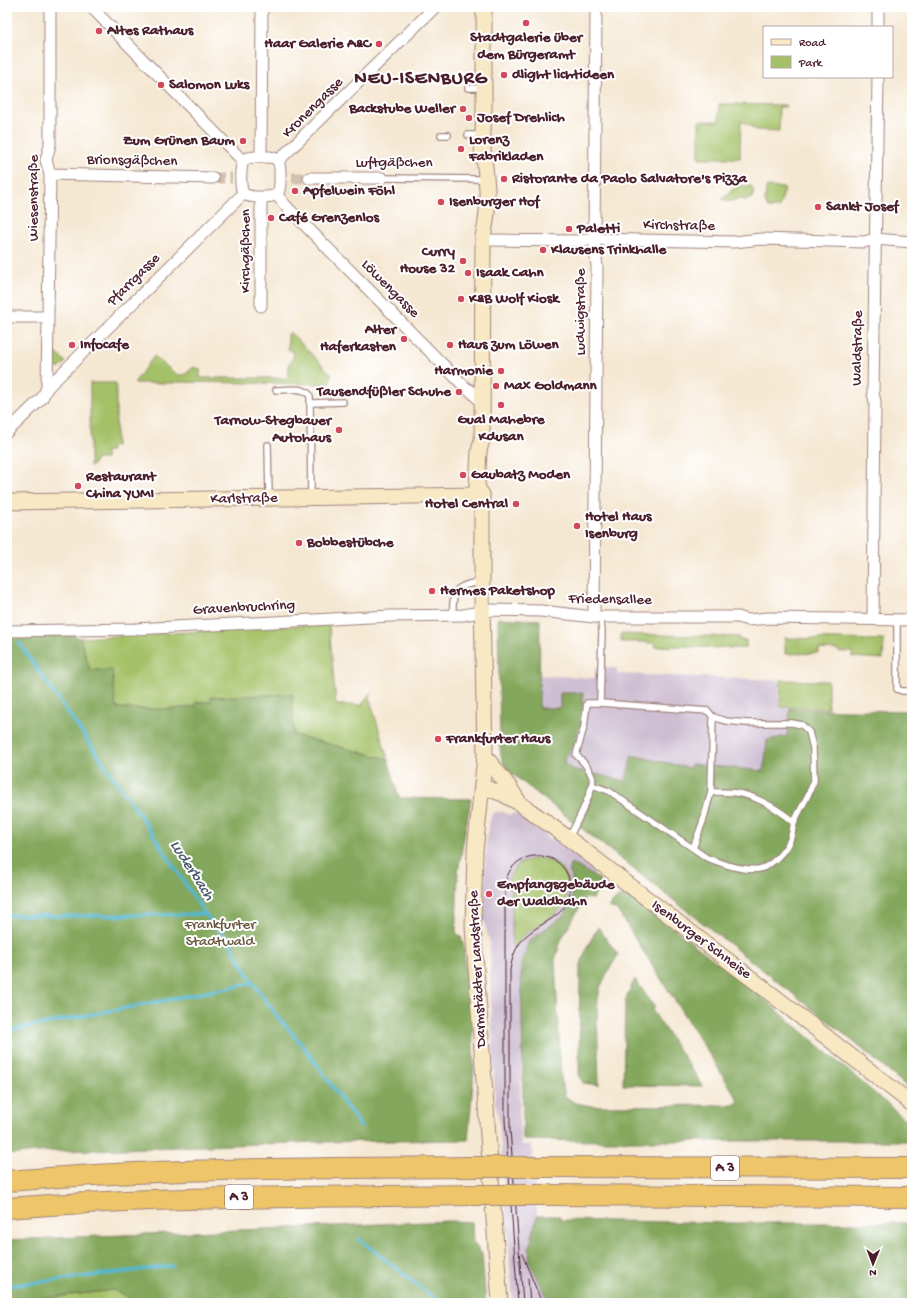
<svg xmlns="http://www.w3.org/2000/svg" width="919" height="1310" viewBox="0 0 919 1310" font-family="'Gochi Hand',sans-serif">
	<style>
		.industrial { fill: #cebed1 }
		.green { fill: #a4c168; stroke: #77704a }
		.forest { fill: #83a75c; stroke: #666344 }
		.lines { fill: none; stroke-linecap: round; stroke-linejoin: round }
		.stream { stroke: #52b7d0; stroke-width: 3.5 }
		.street-tunnel { stroke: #d3c0b1; stroke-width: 11; stroke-dasharray: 11 5.5; stroke-linecap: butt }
		.lane-casing { stroke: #a0847f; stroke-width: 8 }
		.street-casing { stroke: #a0847f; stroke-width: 13 }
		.secondary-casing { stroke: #a0847f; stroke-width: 17 }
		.highway-casing { stroke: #a0847f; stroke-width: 22 }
		.lane { stroke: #fff; stroke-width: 5.5 }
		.street { stroke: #fff; stroke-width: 11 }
		.secondary { stroke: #f8e8c3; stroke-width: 15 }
		.highway { stroke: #eec569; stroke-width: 20 }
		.tram { stroke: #4a1f2b; stroke-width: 1 }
		.highway-bridge-casing { stroke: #a0847f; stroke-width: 22; stroke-linecap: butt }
		.highway-bridge { stroke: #eec569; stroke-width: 20 }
		.poi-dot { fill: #d1495b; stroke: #fff; stroke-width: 1.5 }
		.labels { text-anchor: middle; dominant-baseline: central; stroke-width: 4; stroke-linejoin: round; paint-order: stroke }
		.shield { fill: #fff; stroke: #80626b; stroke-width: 1 }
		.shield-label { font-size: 14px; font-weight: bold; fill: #4a1f2b }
		.poi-label { font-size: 15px; font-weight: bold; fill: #4a1f2b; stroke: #fff; text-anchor: start }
		.street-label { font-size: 15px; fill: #4a1f2b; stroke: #fff }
		.park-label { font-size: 15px; fill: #6a5840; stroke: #fff }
		.water-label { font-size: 16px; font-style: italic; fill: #4d5c6d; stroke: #fff }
		.district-label { font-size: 19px; font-weight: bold; letter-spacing: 1px; fill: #4a1f2b; stroke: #fff }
	</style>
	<rect width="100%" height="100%" fill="#fff"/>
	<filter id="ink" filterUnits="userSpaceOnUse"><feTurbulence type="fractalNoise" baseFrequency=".025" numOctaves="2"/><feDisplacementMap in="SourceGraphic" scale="8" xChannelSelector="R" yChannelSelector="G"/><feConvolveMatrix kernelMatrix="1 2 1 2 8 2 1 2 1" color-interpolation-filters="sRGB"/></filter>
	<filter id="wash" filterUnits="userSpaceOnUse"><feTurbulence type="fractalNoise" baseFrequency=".012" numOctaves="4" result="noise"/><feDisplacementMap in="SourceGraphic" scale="16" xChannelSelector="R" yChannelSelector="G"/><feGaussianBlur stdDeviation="0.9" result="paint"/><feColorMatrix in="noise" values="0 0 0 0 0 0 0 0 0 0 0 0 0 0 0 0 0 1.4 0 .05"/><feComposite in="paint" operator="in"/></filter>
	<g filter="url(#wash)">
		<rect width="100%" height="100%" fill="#f5e8d3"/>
		<g class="industrial">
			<polygon points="595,668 617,668 617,674 779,680 779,708 790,708 787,736 767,740 765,771 691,764 690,768 633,755 627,781 572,769 569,772 539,729 540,675 595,678"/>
			<polygon points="495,812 502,812 509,815 516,813 550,839 557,839 596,869 564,927 522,1058 519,1121 521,1145 532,1145 537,1216 530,1245 529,1261 550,1303 513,1303 499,1119 495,1102 491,1007 490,943 483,917 482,907 482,889 484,889 487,833 491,817 493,813"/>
		</g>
		<g class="green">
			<polygon points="719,104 786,105 786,107 779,107 779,131 756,130 749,125 741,121 740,158 699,158 699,121 719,121"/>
			<polygon points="739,186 751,186 754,192 752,198 747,200 738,199 727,202 722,199 733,189"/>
			<polygon points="766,187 784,188 785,189 779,208 768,208 765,202"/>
			<polygon points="290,332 331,374 330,384 175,382 174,383 134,383 154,356 177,375 184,375 194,367 200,369 200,378 288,378 289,363 292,360 294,355 292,351 288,349 288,334"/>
			<polygon points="53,337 53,350 66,362 59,369 52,364"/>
			<polygon points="90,383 116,383 116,446 111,446 111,451 106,451 106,459 96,459 93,465 90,467"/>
			<path d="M 329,624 L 336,705 L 362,705 L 371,692 L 370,700 L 388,759 L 294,735 L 292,694 L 211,697 L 211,702 L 196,702 L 196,706 C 170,711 142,709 116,708 L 112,671 L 90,670 L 80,638 Z"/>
			<polygon points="621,634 739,637 739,640 746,640 746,648 728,648 728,647 715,648 677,646 668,647 668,646 655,647 655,643 647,643 647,642 621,642"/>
			<polygon points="785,638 884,640 883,659 852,657 852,652 839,652 838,650 819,649 819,653 785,654"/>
			<polygon points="781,680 828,681 828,708 780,707"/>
			<path d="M 539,858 C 550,860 561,864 566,876 C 568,880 569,886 568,891 C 567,913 542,921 527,933 C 522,937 519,942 515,947 L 512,945 L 512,889 L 507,888 C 508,869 521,859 539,858 Z"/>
			<polygon points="114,1290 140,1303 7,1303"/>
		</g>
		<g class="forest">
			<path d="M 498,618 L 540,620 L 539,708 L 560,708 L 560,693 L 583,693 L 582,722 L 574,744 L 563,763 L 572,769 L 626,781 L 632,755 L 690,768 L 691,764 L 764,771 L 767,740 L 787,736 L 790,709 L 912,711 L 912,1091 L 838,1029 L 511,773 C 503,764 501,760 500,747 Z"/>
			<path d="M 7,635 C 11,635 13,637 17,638 C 22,639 25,638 31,640 L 35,636 L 73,635 L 80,638 L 90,670 L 112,670 L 116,708 C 142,709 170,711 196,706 L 196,702 L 211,702 L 211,697 L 292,694 L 294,735 L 388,759 L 399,798 L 471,799 L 458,872 L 456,932 L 461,937 L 464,946 L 465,966 L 471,996 L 474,1071 L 468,1140 L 317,1142 L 37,1152 L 7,1155 Z"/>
			<polygon points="571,863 599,879 600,884 593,899 585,898 561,940 555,960 561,1078 565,1096 575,1103 593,1106 734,1105 739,1101 617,910 608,907 618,897 621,896 637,900 763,998 912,1125 912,1141 605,1141 523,1140 523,1072 521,965 529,941 564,915 570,906 574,888 569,869"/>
			<polygon points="598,927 618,955 607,973 600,988 597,1007 599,1085 583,1083 579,1075 580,967 586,949"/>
			<polygon points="635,979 655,1008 652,1010 703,1086 623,1085 625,1002 628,993"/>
			<polygon points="537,1216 560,1216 560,1220 731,1223 912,1223 912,1303 550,1303 529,1261 530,1245"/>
			<polygon points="449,1221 472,1222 473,1242 482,1254 486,1303 140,1303 114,1290 7,1302 7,1240"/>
		</g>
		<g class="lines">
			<g class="stream">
				<polyline points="19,643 144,821 205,914 228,940 253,983 277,1016 305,1048 361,1127"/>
				<polyline points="7,915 68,916 205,914"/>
				<polyline points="7,1031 253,983"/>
				<polyline points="359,1239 440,1303"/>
				<polyline points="7,1286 172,1266"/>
			</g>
		</g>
	</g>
	<g filter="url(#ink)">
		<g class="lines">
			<g class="street-tunnel">
				<polyline points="213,178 232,178"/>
				<polyline points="292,178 309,178"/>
			</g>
			<defs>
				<g id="lane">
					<polyline points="468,88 484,88"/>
					<polyline points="441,135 448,135"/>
					<polyline points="468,135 482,135"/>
					<polyline points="382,178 480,179"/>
					<path d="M 276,390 C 285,390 306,386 310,396 L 311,498"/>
					<polyline points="311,403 343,402"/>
					<polyline points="268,445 269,496"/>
					<path d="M 453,615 C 452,589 456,585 482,582"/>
					<polyline points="897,620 897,689 902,691 912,691"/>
					<polyline points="600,703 708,711 713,717 711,792 703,821 693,848"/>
					<polyline points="713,717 726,721 746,723 792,723 802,725 809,732 813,748 814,781 808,795 794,822"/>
					<path d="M 592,785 L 609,791 L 707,858 C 723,864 742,871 759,869 C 771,867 785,851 790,840 C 792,834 793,828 794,822 C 778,809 757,796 736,793 C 728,792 719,792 711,792"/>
					<path d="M 569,838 C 574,827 596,788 592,777 C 589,768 583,761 576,755 L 584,727 L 587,703 L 600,703 L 602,632 L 601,621 L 602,617"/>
				</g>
				<g id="street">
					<polyline points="91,7 243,161"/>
					<polyline points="878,27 878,7"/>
					<path d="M 255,157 C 273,157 281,154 280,176 C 280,183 281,188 277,195 C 267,198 252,198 243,194 C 240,185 240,170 243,161 L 248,158 Z"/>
					<polyline points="261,157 262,7"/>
					<polyline points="278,161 435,7"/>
					<polyline points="50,174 213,178"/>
					<polyline points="309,178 382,178"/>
					<polyline points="277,195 285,205 467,389 470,390 482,403"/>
					<polyline points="483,240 577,241 594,239 734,242 761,239 864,242 875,239 912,242"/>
					<polyline points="261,306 261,197"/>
					<polyline points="7,317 47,317"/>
					<polyline points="47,388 243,194"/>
					<polyline points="7,432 42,398 47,388 50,174 46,160 50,145 50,7"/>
					<polyline points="594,617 597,267 594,239 596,7"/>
					<polyline points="873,619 875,402 873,393 878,77"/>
					<polyline points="7,631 135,629 390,616 463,615 492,610 541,611 594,617 738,617 748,620 768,618 912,620"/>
				</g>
				<g id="secondary">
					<path d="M 483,148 C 486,177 491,207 483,236 L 482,440 L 479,451 L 477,487 L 482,495 L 482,599 L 485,756 L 475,851 L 473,926 L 500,1303"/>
					<polyline points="482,158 484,107 484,7"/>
					<polyline points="7,502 482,495"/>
					<polyline points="485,756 510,788 518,801"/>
					<polyline points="483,787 503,794 519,803 568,838 774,996 912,1104"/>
				</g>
				<g id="highway">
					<polyline points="538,1167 912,1168"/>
					<path d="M 7,1181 C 161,1168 315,1168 470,1167"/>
					<polyline points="540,1195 912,1197"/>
					<path d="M 7,1208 C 162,1196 317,1197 472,1195"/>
				</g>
			</defs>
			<use href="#lane" class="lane-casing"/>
			<use href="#street" class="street-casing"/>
			<use href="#secondary" class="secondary-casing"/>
			<use href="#highway" class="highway-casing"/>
			<use href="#lane" class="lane"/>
			<use href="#street" class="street"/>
			<use href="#secondary" class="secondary"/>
			<use href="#highway" class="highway"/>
			<g class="tram">
				<polyline points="522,1254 542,1303"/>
				<polyline points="528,1278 530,1303"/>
				<path d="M 518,1303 L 505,1120 L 505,886 C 510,843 570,848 570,888 C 570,918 539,921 523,939 C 515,948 512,959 510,970 L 510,1129 L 523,1303"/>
			</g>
			<defs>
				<g id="highway-bridge">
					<polyline points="470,1167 538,1167"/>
					<polyline points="472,1195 540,1195"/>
				</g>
			</defs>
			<use href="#highway-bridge" class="highway-bridge-casing"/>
			<use href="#highway-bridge" class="highway-bridge"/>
		</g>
	</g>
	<g class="poi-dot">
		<circle cx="526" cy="23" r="4"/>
		<circle cx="99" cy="31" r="4"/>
		<circle cx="379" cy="44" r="4"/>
		<circle cx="504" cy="75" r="4"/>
		<circle cx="161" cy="85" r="4"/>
		<circle cx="463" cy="109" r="4"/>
		<circle cx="469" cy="118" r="4"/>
		<circle cx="243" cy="141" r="4"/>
		<circle cx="461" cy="149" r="4"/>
		<circle cx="504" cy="179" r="4"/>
		<circle cx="295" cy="191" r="4"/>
		<circle cx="441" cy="202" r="4"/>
		<circle cx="818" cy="207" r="4"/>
		<circle cx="271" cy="218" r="4"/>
		<circle cx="569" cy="229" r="4"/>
		<circle cx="543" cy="250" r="4"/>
		<circle cx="463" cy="261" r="4"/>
		<circle cx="468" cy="273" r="4"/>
		<circle cx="461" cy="299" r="4"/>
		<circle cx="404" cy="339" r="4"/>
		<circle cx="72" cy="345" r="4"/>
		<circle cx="450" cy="345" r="4"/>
		<circle cx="501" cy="371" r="4"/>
		<circle cx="496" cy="386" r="4"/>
		<circle cx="459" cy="392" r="4"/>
		<circle cx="501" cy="405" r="4"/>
		<circle cx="339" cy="430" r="4"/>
		<circle cx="463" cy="475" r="4"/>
		<circle cx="78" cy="486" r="4"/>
		<circle cx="516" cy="504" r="4"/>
		<circle cx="577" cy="526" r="4"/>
		<circle cx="299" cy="543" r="4"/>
		<circle cx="432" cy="591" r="4"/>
		<circle cx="438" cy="739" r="4"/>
		<circle cx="489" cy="894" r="4"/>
	</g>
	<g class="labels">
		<g class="shield">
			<rect x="711" y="1156" width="28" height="24" rx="3"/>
			<rect x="225" y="1185" width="28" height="24" rx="3"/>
		</g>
		<g class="shield-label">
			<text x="725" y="1168">A 3</text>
			<text x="239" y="1197">A 3</text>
		</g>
		<g class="poi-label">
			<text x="107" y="31">Altes Rathaus</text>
			<text x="526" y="38" text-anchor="middle">Stadtgalerie über<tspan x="526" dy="17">dem Bürgeramt</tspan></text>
			<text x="371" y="44" text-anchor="end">Haar Galerie A&amp;C</text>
			<text x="512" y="75">dlight lichtideen</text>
			<text x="169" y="85">Salomon Luks</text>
			<text x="455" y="109" text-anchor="end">Backstube Weller</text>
			<text x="477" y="118">Josef Drehlich</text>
			<text x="469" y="140">Lorenz<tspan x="469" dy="17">Fabrikladen</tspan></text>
			<text x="235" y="141" text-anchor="end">Zum Grünen Baum</text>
			<text x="512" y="179">Ristorante da Paolo Salvatore's Pizza</text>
			<text x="303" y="191">Apfelwein Föhl</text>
			<text x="449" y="202">Isenburger Hof</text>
			<text x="826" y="207">Sankt Josef</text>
			<text x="279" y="218">Café Grenzenlos</text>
			<text x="577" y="229">Paletti</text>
			<text x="551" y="250">Klausens Trinkhalle</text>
			<text x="455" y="252" text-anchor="end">Curry<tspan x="455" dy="17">House 32</tspan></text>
			<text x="476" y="273">Isaak Cahn</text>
			<text x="469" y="299">K&amp;B Wolf Kiosk</text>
			<text x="396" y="330" text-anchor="end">Alter<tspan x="396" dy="17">Haferkasten</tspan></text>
			<text x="80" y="345">Infocafe</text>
			<text x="458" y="345">Haus zum Löwen</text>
			<text x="493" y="371" text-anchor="end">Harmonie</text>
			<text x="504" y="386">Max Goldmann</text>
			<text x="451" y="392" text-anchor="end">Tausendfüßler Schuhe</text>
			<text x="501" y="420" text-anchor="middle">Gual Mahebre<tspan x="501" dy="17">Kdusan</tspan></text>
			<text x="331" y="421" text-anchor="end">Tarnow-Stegbauer<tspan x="331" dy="17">Autohaus</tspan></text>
			<text x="471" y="475">Gaubatz Moden</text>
			<text x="86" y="477">Restaurant<tspan x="86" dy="17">China YUMI</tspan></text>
			<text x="508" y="504" text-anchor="end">Hotel Central</text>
			<text x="585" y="517">Hotel Haus<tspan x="585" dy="17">Isenburg</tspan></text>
			<text x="307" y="543">Bobbestübche</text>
			<text x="440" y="591">Hermes Paketshop</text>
			<text x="446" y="739">Frankfurter Haus</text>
			<text x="497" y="885">Empfangsgebäude<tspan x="497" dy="17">der Waldbahn</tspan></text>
		</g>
		<g class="street-label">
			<text transform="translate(313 108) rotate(-45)">Kronengasse</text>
			<text transform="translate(132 161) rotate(1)">Brionsgäßchen</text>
			<text x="394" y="163">Luftgäßchen</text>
			<text transform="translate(34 198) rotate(-90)">Wiesenstraße</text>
			<text transform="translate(679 226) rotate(1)">Kirchstraße</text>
			<text transform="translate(246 251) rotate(-90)">Kirchgäßchen</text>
			<text transform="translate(134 280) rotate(-45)">Pfarrgasse</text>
			<text transform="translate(390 289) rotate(45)">Löwengasse</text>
			<text transform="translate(581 312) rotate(-90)">Ludwigstraße</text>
			<text transform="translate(858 348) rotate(-89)">Waldstraße</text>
			<text transform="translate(244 499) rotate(-1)">Karlstraße</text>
			<text transform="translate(610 600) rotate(1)">Friedensallee</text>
			<text transform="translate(244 608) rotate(-3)">Gravenbruchring</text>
			<text transform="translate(701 940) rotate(37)">Isenburger Schneise</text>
			<text transform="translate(478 969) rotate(-93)">Darmstädter Landstraße</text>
		</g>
		<g class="park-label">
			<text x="220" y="925">Frankfurter<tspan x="220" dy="17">Stadtwald</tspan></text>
		</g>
		<g class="water-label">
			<text transform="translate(191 871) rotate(57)">Luderbach</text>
		</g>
		<g class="district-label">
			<text x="421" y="79">NEU-ISENBURG</text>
		</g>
	</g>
	<rect width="919" height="1310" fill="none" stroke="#fff" stroke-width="24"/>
	<rect x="763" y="26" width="130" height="52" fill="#ffffff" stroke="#b7a5aa"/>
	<rect x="771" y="39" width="20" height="6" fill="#f8e8c3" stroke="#b7a5aa"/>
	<text x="799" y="46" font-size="12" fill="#4a1f2b">Road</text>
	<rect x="771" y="56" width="20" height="12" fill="#a4c168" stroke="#b7a5aa"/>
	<text x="799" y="66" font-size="12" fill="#4a1f2b">Park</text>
	<g transform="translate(873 1264) rotate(181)" stroke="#ffffff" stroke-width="3" paint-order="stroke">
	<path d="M0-3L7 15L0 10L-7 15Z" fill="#4a1f2b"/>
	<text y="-6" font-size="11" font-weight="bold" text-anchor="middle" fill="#4a1f2b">N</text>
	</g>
</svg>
